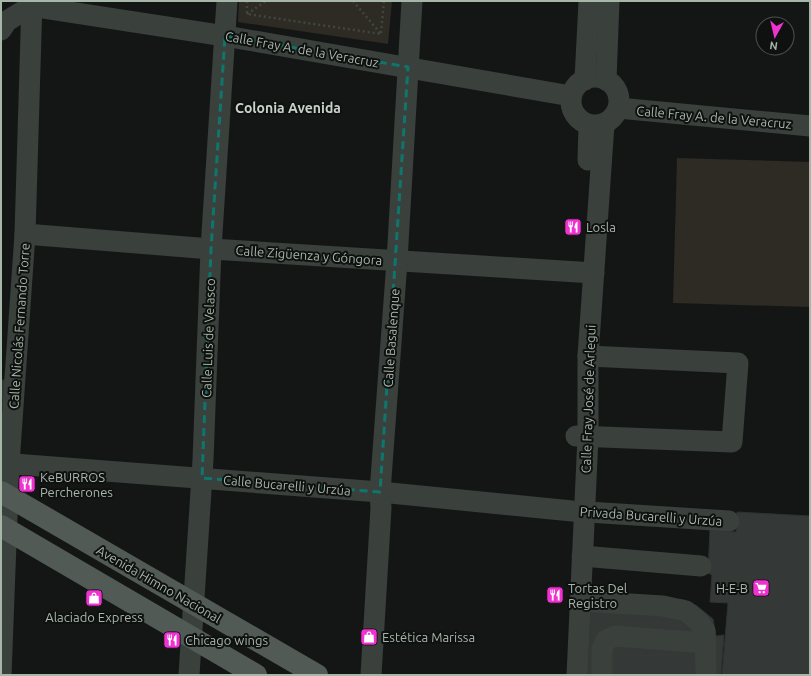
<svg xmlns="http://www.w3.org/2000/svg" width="811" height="676" viewBox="0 0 811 676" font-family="Ubuntu,sans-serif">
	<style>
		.green { fill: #2e2a24 }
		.building { fill: #343836; stroke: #2e3230 }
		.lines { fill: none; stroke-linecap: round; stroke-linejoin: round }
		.path { stroke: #3f4741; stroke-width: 2.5; stroke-dasharray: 2 3; stroke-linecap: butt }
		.minor { stroke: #3a403c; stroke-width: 21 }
		.major { stroke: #515a54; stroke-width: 22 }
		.marked { fill: none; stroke: #0f766e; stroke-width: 3; stroke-dasharray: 8 5; stroke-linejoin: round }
		.labels { text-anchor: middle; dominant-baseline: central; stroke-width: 4; stroke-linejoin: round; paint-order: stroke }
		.street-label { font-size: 13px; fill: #a6b6a9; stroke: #0f1110 }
		.poi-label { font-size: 13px; fill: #a6b6a9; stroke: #0f1110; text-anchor: start }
		.neighbourhood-label { font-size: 14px; font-weight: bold; fill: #c7d2ca; stroke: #0f1110 }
	</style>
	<rect width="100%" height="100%" fill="#141615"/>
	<g class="green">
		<polygon points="239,1 392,1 388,44 238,22"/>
		<polygon points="677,158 810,162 810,307 673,303"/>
	</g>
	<g class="building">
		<polygon points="1,380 5,380 2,408 1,408"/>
		<polygon points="737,512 810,516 810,675 722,675 728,603 710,602 712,575 708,573 710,530 736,532"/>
		<polygon points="591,593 684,600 697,606 713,619 716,636 724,635 721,675 587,675"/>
	</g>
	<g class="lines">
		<g class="path">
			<polyline points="247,1 247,14 381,34"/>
			<polyline points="353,1 381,34"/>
			<polyline points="247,14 266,1"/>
			<polyline points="381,33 384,1"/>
		</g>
		<g class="minor">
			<polyline points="1,30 7,21 31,6 225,36 571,96"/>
			<circle cx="595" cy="101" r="24"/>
			<polyline points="585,80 589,1"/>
			<polyline points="606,80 609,1"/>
			<polyline points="618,108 810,126"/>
			<polyline points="588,160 589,125"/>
			<polyline points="25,234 211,249 594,273"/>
			<polyline points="576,436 732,442 738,363 588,356"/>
			<polyline points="1,463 380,492 572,511 729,521"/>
			<polyline points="582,556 701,566"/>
			<polyline points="581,601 663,606 686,611 698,621 705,631 706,675"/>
			<polyline points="1,675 9,464 25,234 32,1"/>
			<polyline points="189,675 203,460 211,249 227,1"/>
			<polyline points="371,675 381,508 380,492 397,261 412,1"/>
			<polyline points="577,675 588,437 588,356 604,124"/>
			<polyline points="602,675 602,649 606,640 615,636 706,643"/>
		</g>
		<g class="major">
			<polyline points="1,492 317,675"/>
			<polyline points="1,526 256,675"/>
		</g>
	</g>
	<path class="marked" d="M 225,36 L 408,67 L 380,492 L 202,478 L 211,249 Z"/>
	<defs>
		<symbol id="restaurant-square" viewBox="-11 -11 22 22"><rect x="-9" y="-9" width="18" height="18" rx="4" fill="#f032d1" stroke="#0f1110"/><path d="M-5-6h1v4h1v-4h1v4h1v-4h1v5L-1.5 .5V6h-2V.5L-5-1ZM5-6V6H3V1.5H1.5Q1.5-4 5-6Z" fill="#fff"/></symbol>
		<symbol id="supermarket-square" viewBox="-11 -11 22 22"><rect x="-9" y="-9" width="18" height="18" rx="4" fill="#f032d1" stroke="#0f1110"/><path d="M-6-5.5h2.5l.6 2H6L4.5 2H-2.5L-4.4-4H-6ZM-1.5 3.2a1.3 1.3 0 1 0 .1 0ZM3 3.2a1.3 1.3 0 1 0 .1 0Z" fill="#fff"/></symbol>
		<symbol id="shop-square" viewBox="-11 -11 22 22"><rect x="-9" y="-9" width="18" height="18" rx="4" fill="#f032d1" stroke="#0f1110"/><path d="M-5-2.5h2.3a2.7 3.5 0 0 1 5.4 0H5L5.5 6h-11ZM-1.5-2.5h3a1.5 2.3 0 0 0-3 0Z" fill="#fff"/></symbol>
	</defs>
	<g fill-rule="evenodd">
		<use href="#restaurant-square" x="563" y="217" width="20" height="20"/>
		<use href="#restaurant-square" x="17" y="474" width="20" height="20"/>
		<use href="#supermarket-square" x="751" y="578" width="20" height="20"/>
		<use href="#restaurant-square" x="545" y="585" width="20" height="20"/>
		<use href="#shop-square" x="84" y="588" width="20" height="20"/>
		<use href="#shop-square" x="359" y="627" width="20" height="20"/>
		<use href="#restaurant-square" x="162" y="630" width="20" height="20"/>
	</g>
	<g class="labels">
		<g class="street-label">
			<text transform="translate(302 49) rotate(10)">Calle Fray A. de la Veracruz</text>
			<text transform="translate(714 117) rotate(5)">Calle Fray A. de la Veracruz</text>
			<text transform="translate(309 255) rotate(4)">Calle Zigüenza y Góngora</text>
			<text transform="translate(19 326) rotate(-86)">Calle Nicolás Fernando Torre</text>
			<text transform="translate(208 338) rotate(-88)">Calle Luis de Velasco</text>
			<text transform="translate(391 338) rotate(-86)">Calle Basalenque</text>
			<text transform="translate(588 399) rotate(-88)">Calle Fray José de Arlegui</text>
			<text transform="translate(287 485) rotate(5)">Calle Bucarelli y Urzúa</text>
			<text transform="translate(651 516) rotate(4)">Privada Bucarelli y Urzúa</text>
			<text transform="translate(159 584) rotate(30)">Avenida Himno Nacional</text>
		</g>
		<g class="poi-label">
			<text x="586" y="227">Losla</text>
			<text x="40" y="477">KeBURROS<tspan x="40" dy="15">Percherones</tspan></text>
			<text x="568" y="588">Tortas Del<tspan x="568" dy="15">Registro</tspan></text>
			<text x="748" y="588" text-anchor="end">H-E-B</text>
			<text x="94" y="617" text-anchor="middle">Alaciado Express</text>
			<text x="382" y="637">Estética Marissa</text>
			<text x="185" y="640">Chicago wings</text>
		</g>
		<g class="neighbourhood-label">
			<text x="288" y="108">Colonia Avenida</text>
		</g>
	</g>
	<rect width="811" height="676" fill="none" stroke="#a6b6a9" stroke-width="4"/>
	<g transform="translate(775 36) rotate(188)"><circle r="19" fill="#0f1110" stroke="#4b534d"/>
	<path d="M0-3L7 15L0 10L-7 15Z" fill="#f032d1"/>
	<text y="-6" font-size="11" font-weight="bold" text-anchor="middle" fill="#a6b6a9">N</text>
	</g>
</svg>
